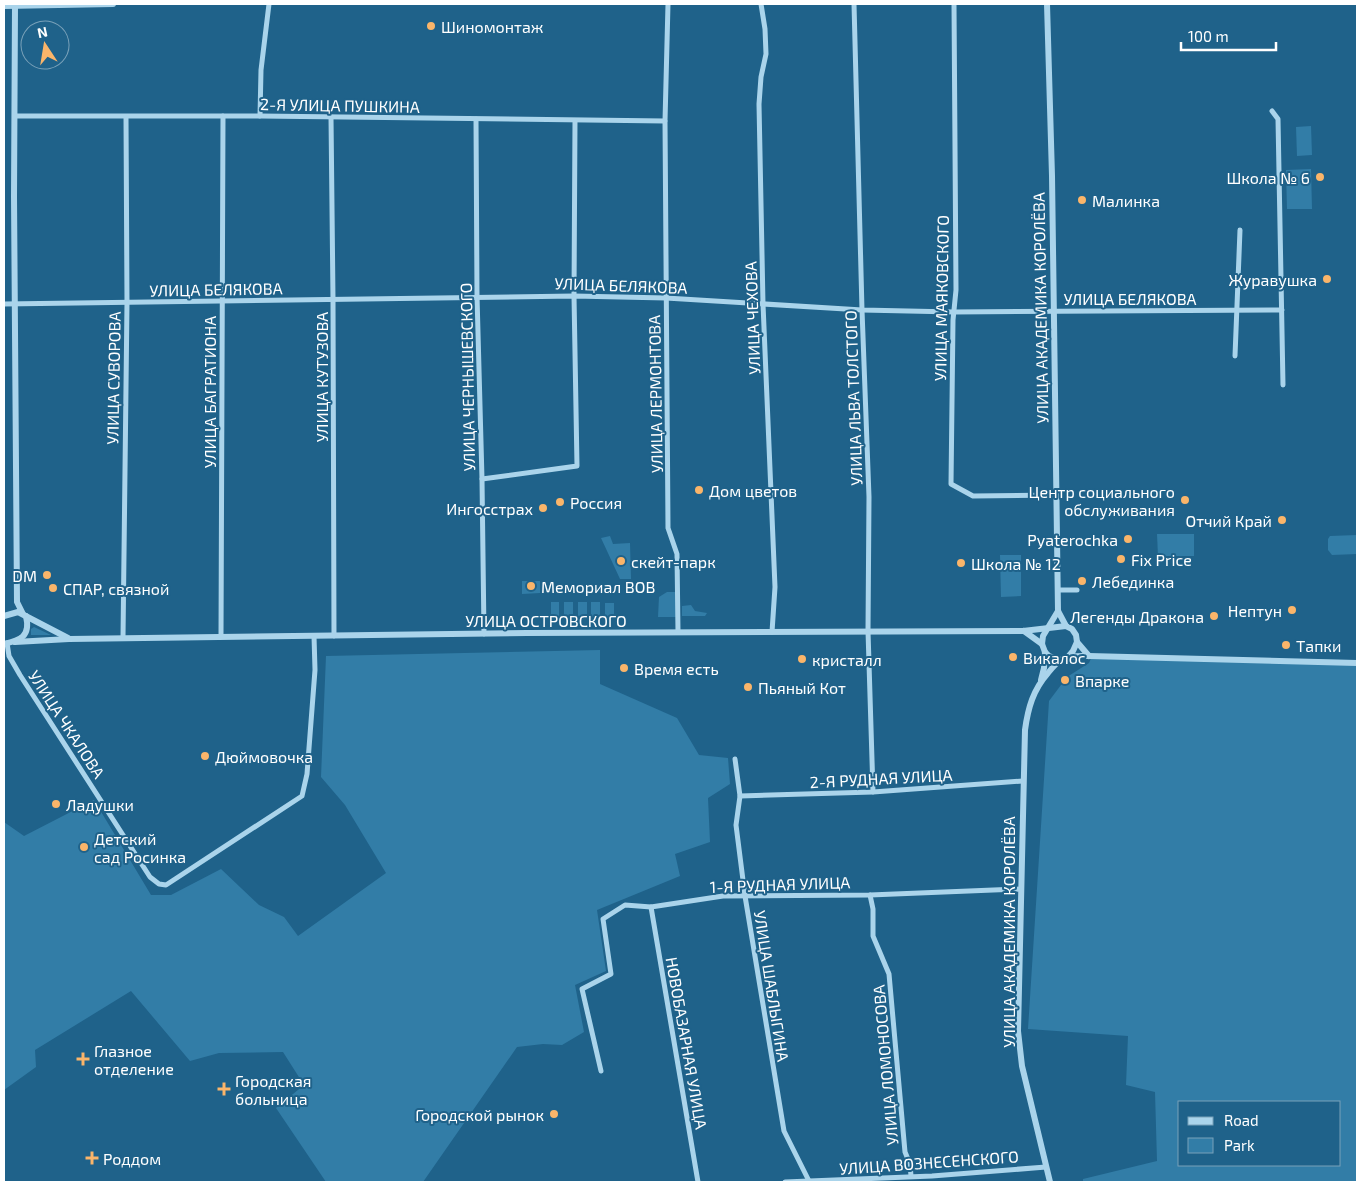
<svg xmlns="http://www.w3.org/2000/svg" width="1361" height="1186" viewBox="0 0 1361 1186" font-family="'Exo 2',sans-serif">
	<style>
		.green { fill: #327da7; fill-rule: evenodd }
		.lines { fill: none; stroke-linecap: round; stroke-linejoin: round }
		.minor { stroke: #aad4eb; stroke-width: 5 }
		.tertiary { stroke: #aad4eb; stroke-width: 6 }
		.poi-dot { fill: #fab56a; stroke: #1f628a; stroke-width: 2 }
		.labels { text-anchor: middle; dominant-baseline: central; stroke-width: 4; stroke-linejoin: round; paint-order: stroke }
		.poi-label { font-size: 16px; fill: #fff; stroke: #1f628a; text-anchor: start }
		.street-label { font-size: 16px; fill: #fff; stroke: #1f628a }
	</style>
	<rect width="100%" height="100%" fill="#1f628a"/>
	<g class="green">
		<polygon points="1311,126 1312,155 1297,156 1296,127"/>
		<polygon points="1311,169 1312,209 1287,209 1286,170"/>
		<polygon points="1157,534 1194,534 1194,556 1158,556"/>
		<polygon points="1357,535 1357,554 1332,555 1328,550 1328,539 1330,536"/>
		<polygon points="610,536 613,544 630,543 631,579 620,579 601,538"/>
		<polygon points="1000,555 1021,555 1021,596 1001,597"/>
		<polygon points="522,581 540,581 540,593 522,594"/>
		<polygon points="667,592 676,592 676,617 658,617 659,597"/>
		<rect x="551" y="602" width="8" height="16"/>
		<rect x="564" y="602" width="9" height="15"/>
		<rect x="578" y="602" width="9" height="15"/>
		<polygon points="591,602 600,602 600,617 591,618"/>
		<rect x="605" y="603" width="9" height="15"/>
		<polygon points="691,605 695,611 707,613 705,616 682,616 682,606"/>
		<polygon points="34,627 51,635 31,635 31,629"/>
		<polygon points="600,650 600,684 677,718 699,755 728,758 730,784 708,798 710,842 675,854 680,876 597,910 606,971 575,985 584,1032 562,1045 543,1044 517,1047 423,1182 326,1182 276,1108 304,1085 283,1052 219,1053 190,1061 131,991 35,1050 36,1067 4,1090 4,822 24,836 94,800 151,895 171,895 221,869 259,905 284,917 298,936 386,873 345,805 321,777 326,656"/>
		<path d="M 1092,656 L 1357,665 L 1357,1182 L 1083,1182 L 1083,1179 L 1157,1161 L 1155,1092 L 1126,1085 L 1128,1036 L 1028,1029 L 1049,701 L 1067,677 L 1089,663 ZM 1180,1102 L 1340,1102 L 1340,1165 L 1180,1165 Z"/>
	</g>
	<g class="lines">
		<g class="minor">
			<polyline points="668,4 665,121 668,528 677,554 678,632"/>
			<polyline points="761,4 765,29 766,54 761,77 759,104 763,304 775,587 772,632"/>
			<polyline points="854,4 862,310 869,497 868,631 873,792"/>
			<polyline points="954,4 956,290 953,320 951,484 973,496 1057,495"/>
			<polyline points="1272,111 1278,119 1283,385"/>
			<polyline points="15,116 260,116 665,121"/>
			<polyline points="260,116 261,70 269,4"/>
			<polyline points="331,117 333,299 334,636"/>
			<polyline points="476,119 477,296 482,479 484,634"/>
			<polyline points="4,304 574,296 666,298 862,310 954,312 1282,310"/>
			<polyline points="1235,356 1240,230"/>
			<polyline points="482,479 577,466 574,296 575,121"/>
			<polyline points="1059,590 1077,590"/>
			<polyline points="221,637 223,116"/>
			<polyline points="123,638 127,303 126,117"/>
			<polyline points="7,643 9,656 20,675 150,877 159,884 166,885 302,796 307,774 315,670 314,636"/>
			<polyline points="735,759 740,796 736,825 745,896 784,1131 809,1181"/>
			<polyline points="740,796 873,792 1023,781"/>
			<polyline points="870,895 873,909 873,936 889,974 905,1152 910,1164 911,1176"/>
			<polyline points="651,907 698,1182"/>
			<polyline points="601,1071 582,989 611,974 603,919 625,905 651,907 723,896 870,895 1021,889"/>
			<polyline points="785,1182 932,1176 1046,1167"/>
		</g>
		<g class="tertiary">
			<polyline points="1047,4 1052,176 1058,611 1066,626 1072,629 1076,635 1077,642 1089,656"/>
			<polyline points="4,6 113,4"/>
			<polyline points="15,6 14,196 17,602 23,614"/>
			<polyline points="4,616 18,612 68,638"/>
			<polyline points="1024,631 1042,644"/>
			<polyline points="15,642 69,639 527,633 1023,631 1066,626"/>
			<path d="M 4,644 C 20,640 31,637 26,616"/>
			<polyline points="1045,652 1049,656 1060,660"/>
			<polyline points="1068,657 1073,651 1077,642"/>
			<polyline points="1041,680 1044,668 1045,652 1042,644 1043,636 1058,611"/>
			<path d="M 1050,1182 L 1022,1066 L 1018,1031 L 1025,730 C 1028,708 1033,690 1048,673 C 1052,668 1057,662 1062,659 C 1070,655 1081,656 1089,656 L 1357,663"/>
		</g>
	</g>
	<g class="poi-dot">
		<circle cx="431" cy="26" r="5"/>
		<circle cx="1320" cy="177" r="5"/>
		<circle cx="1082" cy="200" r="5"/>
		<circle cx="1327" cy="279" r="5"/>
		<circle cx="699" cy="490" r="5"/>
		<circle cx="1185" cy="500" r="5"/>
		<circle cx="560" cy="502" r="5"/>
		<circle cx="543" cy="508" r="5"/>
		<circle cx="1282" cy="520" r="5"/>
		<circle cx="1128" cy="539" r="5"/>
		<circle cx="1121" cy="559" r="5"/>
		<circle cx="621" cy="561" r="5"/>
		<circle cx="961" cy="563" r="5"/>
		<circle cx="47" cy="575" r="5"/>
		<circle cx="1082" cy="581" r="5"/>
		<circle cx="531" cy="586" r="5"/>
		<circle cx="53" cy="588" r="5"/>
		<circle cx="1292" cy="610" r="5"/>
		<circle cx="1214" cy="616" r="5"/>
		<circle cx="1286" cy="645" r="5"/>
		<circle cx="1013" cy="657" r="5"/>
		<circle cx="802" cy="659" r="5"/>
		<circle cx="624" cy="668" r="5"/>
		<circle cx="1065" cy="680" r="5"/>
		<circle cx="748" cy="687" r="5"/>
		<circle cx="205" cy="756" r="5"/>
		<circle cx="56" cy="804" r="5"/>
		<circle cx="84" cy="847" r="5"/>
		<path d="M80.5 1051.5h5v5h5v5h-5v5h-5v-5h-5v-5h5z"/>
		<path d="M221.5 1081.5h5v5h5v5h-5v5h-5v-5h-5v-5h5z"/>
		<circle cx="554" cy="1114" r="5"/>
		<path d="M89.5 1150.5h5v5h5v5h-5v5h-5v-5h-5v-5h5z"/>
	</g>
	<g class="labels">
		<g class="poi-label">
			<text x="441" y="26">Шиномонтаж</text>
			<text x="1310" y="177" text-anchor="end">Школа № 6</text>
			<text x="1092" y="200">Малинка</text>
			<text x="1317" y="279" text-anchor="end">Журавушка</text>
			<text x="709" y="490">Дом цветов</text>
			<text x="1175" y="491" text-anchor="end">Центр социального<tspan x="1175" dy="18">обслуживания</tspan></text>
			<text x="570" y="502">Россия</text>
			<text x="533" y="508" text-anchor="end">Ингосстрах</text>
			<text x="1272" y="520" text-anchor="end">Отчий Край</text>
			<text x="1118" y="539" text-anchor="end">Pyaterochka</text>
			<text x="1131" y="559">Fix Price</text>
			<text x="631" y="561">скейт-парк</text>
			<text x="971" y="563">Школа № 12</text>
			<text x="37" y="575" text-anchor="end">DM</text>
			<text x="1092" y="581">Лебединка</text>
			<text x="541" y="586">Мемориал ВОВ</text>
			<text x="63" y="588">СПАР, связной</text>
			<text x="1282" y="610" text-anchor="end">Нептун</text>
			<text x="1204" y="616" text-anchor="end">Легенды Дракона</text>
			<text x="1296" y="645">Тапки</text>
			<text x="1023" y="657">Викалос</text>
			<text x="812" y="659">кристалл</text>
			<text x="634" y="668">Время есть</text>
			<text x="1075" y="680">Впарке</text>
			<text x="758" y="687">Пьяный Кот</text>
			<text x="215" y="756">Дюймовочка</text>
			<text x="66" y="804">Ладушки</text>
			<text x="94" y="838">Детский<tspan x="94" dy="18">сад Росинка</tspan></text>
			<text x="94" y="1050">Глазное<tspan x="94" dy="18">отделение</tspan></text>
			<text x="235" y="1080">Городская<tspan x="235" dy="18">больница</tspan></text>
			<text x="544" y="1114" text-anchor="end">Городской рынок</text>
			<text x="103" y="1158">Роддом</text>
		</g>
		<g class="street-label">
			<text transform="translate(340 105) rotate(1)">2-Я УЛИЦА ПУШКИНА</text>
			<text transform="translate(621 285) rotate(2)">УЛИЦА БЕЛЯКОВА</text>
			<text transform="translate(216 289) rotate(-1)">УЛИЦА БЕЛЯКОВА</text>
			<text transform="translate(941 298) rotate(-89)">УЛИЦА МАЯКОВСКОГО</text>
			<text x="1130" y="298">УЛИЦА БЕЛЯКОВА</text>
			<text transform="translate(1040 308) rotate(-91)">УЛИЦА АКАДЕМИКА КОРОЛЁВА</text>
			<text transform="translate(752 318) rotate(-92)">УЛИЦА ЧЕХОВА</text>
			<text transform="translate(321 377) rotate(-90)">УЛИЦА КУТУЗОВА</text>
			<text transform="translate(467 377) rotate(-91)">УЛИЦА ЧЕРНЫШЕВСКОГО</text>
			<text transform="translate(113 378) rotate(-89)">УЛИЦА СУВОРОВА</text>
			<text transform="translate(209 392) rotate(-90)">УЛИЦА БАГРАТИОНА</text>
			<text transform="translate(655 394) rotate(-91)">УЛИЦА ЛЕРМОНТОВА</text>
			<text transform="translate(853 398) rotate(-92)">УЛИЦА ЛЬВА ТОЛСТОГО</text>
			<text x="546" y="620">УЛИЦА ОСТРОВСКОГО</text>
			<text transform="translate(67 724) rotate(57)">УЛИЦА ЧКАЛОВА</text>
			<text transform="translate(881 778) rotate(-3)">2-Я РУДНАЯ УЛИЦА</text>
			<text transform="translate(780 884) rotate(-2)">1-Я РУДНАЯ УЛИЦА</text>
			<text transform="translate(1008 932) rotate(-90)">УЛИЦА АКАДЕМИКА КОРОЛЁВА</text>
			<text transform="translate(772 986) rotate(81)">УЛИЦА ШАБЛЫГИНА</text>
			<text transform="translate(687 1043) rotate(80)">НОВОБАЗАРНАЯ УЛИЦА</text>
			<text transform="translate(885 1065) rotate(-95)">УЛИЦА ЛОМОНОСОВА</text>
			<text transform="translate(929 1162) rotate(-4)">УЛИЦА ВОЗНЕСЕНСКОГО</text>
		</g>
	</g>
	<rect width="1361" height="1186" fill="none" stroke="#ffffff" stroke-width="10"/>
	<rect x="1178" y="1101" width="162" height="65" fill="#1f628a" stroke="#79a1b9"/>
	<rect x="1188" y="1117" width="25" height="8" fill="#aad4eb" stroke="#79a1b9"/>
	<text x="1224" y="1126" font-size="15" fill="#ffffff">Road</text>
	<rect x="1188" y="1138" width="25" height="15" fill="#327da7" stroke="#79a1b9"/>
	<text x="1224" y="1151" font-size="15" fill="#ffffff">Park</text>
	<g transform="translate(45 45) rotate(348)"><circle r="24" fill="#1f628a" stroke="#79a1b9"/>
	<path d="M0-4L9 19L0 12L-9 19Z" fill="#fab56a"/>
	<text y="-8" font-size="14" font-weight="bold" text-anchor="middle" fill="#ffffff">N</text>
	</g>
	<path d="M1181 42v8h95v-8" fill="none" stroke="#ffffff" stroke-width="2.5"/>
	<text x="1188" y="42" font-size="15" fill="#ffffff" stroke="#1f628a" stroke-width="4" paint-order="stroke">100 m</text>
</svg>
